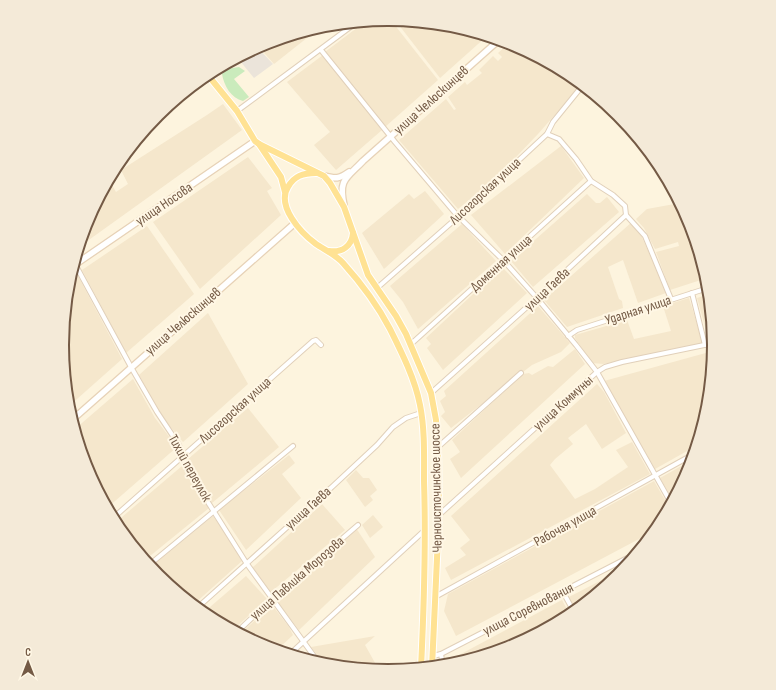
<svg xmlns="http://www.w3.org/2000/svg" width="776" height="690" viewBox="0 0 776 690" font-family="'Sofia Sans Condensed',sans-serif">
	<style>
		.residential { fill: #f5e7cc }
		.industrial { fill: #ebe4da }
		.green { fill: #caebbc }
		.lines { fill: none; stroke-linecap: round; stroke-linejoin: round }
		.street-casing { stroke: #e1d0ba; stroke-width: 6 }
		.secondary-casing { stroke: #e7d2b7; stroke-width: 8 }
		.primary-casing { stroke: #fff; stroke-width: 8 }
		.street { stroke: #fff; stroke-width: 4 }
		.secondary { stroke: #fff; stroke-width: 5.5 }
		.primary { stroke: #ffe293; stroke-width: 6 }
		.labels { text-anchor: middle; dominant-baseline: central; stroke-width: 4; stroke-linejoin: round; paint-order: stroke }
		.street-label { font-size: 14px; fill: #745a45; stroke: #fff7e5 }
		.rim { fill: none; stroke: #745a45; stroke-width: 2 }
	</style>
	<rect width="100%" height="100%" fill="#fdf4de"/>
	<g class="residential">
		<polygon points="390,19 438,80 385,127 325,52 366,21"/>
		<polygon points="395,20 452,25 487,36 440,78"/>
		<polygon points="322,26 274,64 259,47 263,44"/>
		<polygon points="509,43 569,74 582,84 538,134 497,177 458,209 399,140 446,99 454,110 456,109 448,97 465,82 467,85 482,73 479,70 493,56 498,61 502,57 498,53"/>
		<polygon points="323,55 382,130 336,170 314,145 330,132 287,82"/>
		<polygon points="223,104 242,130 79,247 87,220 109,180 116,192 128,184 121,170 207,115"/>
		<polygon points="561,146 584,178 505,254 471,215"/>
		<polygon points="248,157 272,188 267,191 281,215 200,289 153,222"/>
		<polygon points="425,191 444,214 384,269 362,233 409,194 414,199"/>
		<polygon points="587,194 596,203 600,203 607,197 619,212 533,287 511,261"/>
		<polygon points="680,203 689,220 707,278 670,290 656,252 679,246 678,242 655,249 644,228 636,219 647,209"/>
		<polygon points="632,222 638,229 659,274 666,293 638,303 623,260 608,267 619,299 622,301 623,308 567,327 544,300"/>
		<polygon points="462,224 496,261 418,329 403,302 390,286"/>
		<polygon points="147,226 194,294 126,353 82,270"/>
		<polygon points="502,267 527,293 443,370 427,348 431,344 426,338"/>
		<polygon points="77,274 122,359 68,407 62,345 68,281"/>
		<polygon points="709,294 713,333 707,334 697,298"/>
		<polygon points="689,298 703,343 603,364 592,363 575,338 575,335 627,320 634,339 671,331 663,306"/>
		<polygon points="538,306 570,343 561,352 532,365 451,428 441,416 445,412 440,401 446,396 444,391"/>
		<polygon points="208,313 248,384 183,442 159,413 139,375"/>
		<polygon points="575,349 585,364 461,478 450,459 460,452 452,440 523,374 529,373 532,375 548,366 553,367"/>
		<polygon points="713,351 708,409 696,446 655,469 604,381"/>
		<polygon points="133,379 155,418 177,447 107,508 87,470 75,429"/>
		<polygon points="597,384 604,392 626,433 602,449 586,424 568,438 573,444 555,459 550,465 575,499 595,489 628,467 616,450 632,442 650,474 451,580 445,568 466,555 460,548 470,540 451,516"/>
		<polygon points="248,408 279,447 212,503 189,467 188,459"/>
		<polygon points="289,455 295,463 282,474 301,498 246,550 219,510"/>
		<polygon points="692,460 689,470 673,500 660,478"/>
		<polygon points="182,466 209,508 145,560 115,523"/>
		<polygon points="356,470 363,478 369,478 377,490 370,496 373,500 365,507 346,480"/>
		<polygon points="654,481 669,507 656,530 456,636 444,611 448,594"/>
		<polygon points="322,504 345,530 271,592 252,568"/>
		<polygon points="373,515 383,527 370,538 362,525"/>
		<polygon points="213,516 241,557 242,561 193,605 157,575 151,567"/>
		<polygon points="356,528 375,557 299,630 276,600"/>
		<polygon points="625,568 618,576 574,612 567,598"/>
		<polygon points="246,576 267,599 233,630 203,613"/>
		<polygon points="562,600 570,615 569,616 513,646 448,665 446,662"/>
		<polygon points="272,605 289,627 293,635 277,650 263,646 240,634"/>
		<polygon points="375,636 365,645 379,670 325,665 311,647"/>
	</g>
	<polygon class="industrial" points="258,48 273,64 254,78 240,61"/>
	<path class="green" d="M 239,67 L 245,71 L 234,79 L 249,97 L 243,101 C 231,98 224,86 222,74 L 226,69 Z"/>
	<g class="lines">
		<defs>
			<g id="street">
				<polyline points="321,50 395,142 456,214 504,261 537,298 576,345 597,372 671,503"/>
				<polyline points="237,111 357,22"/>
				<polyline points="547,134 559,139 576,159 591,181 613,195 625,206 626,215 645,236 671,299"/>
				<polyline points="75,264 131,367 157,412 179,445 187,469 247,564 319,663"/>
				<polyline points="377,288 459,216 547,134 553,122 583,85"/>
				<polyline points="692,293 705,345"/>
				<polyline points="568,336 577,330 708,288"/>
				<polyline points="410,345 591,181"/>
				<polyline points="431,393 537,298 626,215"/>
				<polyline points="438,447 521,373"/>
				<polyline points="439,515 597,372 605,367 622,362 714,343"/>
				<polyline points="113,518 313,341 316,340 321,345"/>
				<polyline points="149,565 293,446"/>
				<polyline points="563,592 574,612"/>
				<polyline points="435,597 694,454"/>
				<polyline points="197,608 333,486 377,445 393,427 406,418 421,413"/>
				<polyline points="237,632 272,599 358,525"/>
				<polyline points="290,654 425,530"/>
				<polyline points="441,654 443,666"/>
				<polyline points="433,656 441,654 637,553"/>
			</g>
			<g id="secondary">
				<path d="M 324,176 C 336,179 339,179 349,172"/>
				<path d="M 344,205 C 338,179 347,178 363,161 L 499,40"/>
				<polyline points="73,266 255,141"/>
				<polyline points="72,420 295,223"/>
			</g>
			<g id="primary">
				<polyline points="207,74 237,111 255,141 259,144 281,177 285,192"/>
				<polyline points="259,144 324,176 330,183 344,207 368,275 396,316 406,334 431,393 436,420 438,447 439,515 432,667"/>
				<path d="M 316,173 C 303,173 294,176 288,187 C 276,206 301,233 316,244 C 325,250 336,255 343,263 C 361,283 378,306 390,329 C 402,353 415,379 420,405 C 425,430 424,456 424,481 C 426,543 424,606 421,668"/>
				<path d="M 329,251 C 342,253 352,246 353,233"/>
			</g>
		</defs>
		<use href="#street" class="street-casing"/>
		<use href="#secondary" class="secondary-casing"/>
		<use href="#primary" class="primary-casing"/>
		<use href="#street" class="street"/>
		<use href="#secondary" class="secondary"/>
		<use href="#primary" class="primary"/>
	</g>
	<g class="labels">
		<g class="street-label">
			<text transform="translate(431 100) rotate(-42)">улица Челюскинцев</text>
			<text transform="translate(485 191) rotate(-43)">Лисогорская улица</text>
			<text transform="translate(164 204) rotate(-34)">улица Носова</text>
			<text transform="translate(501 263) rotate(-42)">Доменная улица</text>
			<text transform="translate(547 289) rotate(-43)">улица Гаева</text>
			<text transform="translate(638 310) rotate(-18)">Ударная улица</text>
			<text transform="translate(183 321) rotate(-41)">улица Челюскинцев</text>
			<text transform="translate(563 403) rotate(-42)">улица Коммуны</text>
			<text transform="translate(235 410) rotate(-42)">Лисогорская улица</text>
			<text transform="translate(190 468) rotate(61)">Тихий переулок</text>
			<text transform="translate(436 488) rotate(-91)">Черноисточинское шоссе</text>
			<text transform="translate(308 508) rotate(-42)">улица Гаева</text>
			<text transform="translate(565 526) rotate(-29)">Рабочая улица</text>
			<text transform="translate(297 578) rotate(-41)">улица Павлика Морозова</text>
			<text transform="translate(528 609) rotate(-27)">улица Соревнования</text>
		</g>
	</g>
	<path d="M0 0H776V690H0ZM69 345a319 319 0 1 1 638 0a319 319 0 1 1-638 0Z" fill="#f4ead8" fill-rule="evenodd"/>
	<path class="rim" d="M69 345a319 319 0 1 1 638 0a319 319 0 1 1-638 0Z"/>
	<g transform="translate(28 662)" stroke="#fff7e5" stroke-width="3" paint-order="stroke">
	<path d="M0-3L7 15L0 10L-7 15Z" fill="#745a45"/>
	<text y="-6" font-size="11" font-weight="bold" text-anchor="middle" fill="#745a45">С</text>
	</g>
</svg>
